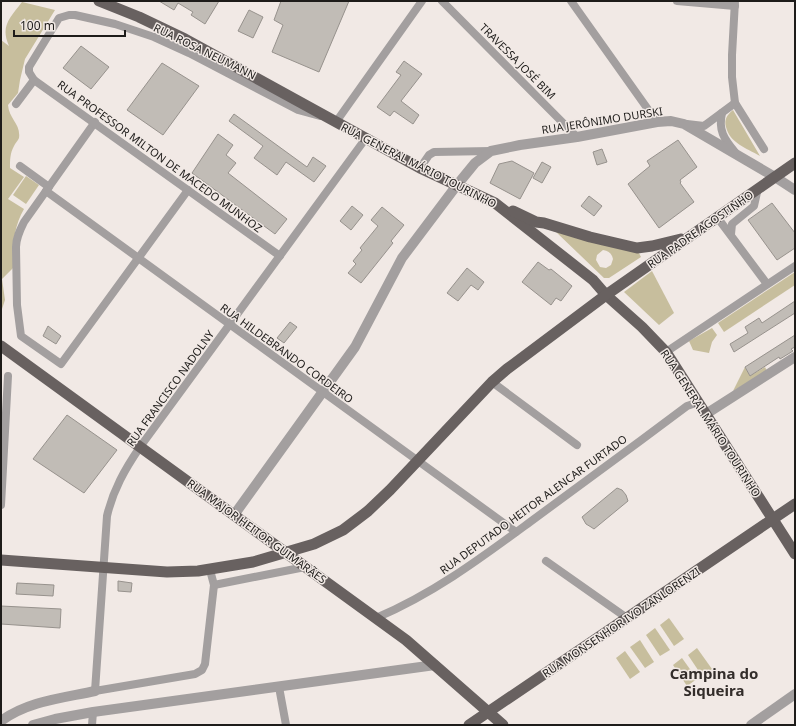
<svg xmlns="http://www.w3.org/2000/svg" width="796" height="726" viewBox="0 0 796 726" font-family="'Noto Sans',sans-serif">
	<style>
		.green { fill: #c7be9d; fill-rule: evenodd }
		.building { fill: #c1bcb6; stroke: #97928d }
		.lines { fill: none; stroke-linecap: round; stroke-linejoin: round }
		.minor { stroke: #a39f9f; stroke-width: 8 }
		.tertiary { stroke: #a39f9f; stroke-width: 10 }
		.primary { stroke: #686160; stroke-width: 11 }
		.labels { text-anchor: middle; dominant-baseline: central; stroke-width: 3; stroke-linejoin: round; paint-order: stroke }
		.street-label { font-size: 11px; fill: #1e1c1a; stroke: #f1e9e5 }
		.district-label { font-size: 15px; font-weight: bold; fill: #332d2a; stroke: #f1e9e5 }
	</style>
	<rect width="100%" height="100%" fill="#f1e9e5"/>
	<g class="green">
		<path d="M 22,2 L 55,10 L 25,59 L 20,80 L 18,93 L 8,105 C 9,119 21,124 19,138 C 18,141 15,143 14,146 C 10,153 10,160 10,168 L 24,177 L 8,199 L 24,209 C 13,228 13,247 13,268 L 2,279 L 5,300 L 1,312 L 1,40 L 9,46 C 0,26 10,18 22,2 Z"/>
		<path d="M 733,110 L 760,156 C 746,148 730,143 726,127 C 724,119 727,115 733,110 Z"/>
		<polygon points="26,176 39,185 26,204 13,195"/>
		<path d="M 555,231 L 639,253 L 641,257 L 609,278 L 604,278 ZM 603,250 C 609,251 612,254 613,259 L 611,265 L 606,268 L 600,267 L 596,260 L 597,255 Z"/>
		<polygon points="652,271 674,313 659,325 624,292"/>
		<polygon points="795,272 795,285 724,332 718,323"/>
		<polygon points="712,328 717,335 712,342 709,353 693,350 689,341"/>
		<polygon points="745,367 750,376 765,367 767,371 733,391"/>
		<polygon points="669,618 684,639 674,646 660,625"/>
		<polygon points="655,628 670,650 660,656 646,635"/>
		<polygon points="640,640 654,662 645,668 630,647"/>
		<polygon points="697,648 712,669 702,676 688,655"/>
		<polygon points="625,651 640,672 630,679 616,658"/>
		<polygon points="682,658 697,679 687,686 673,665"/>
	</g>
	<g class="building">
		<polygon points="159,1 219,1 205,24 191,15 193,12 178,3 174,10"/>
		<polygon points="281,1 349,1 319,72 272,52 283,25 274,20"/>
		<polygon points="249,10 263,17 253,38 238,31"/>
		<polygon points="81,46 109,67 91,89 63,68"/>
		<polygon points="404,61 422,74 401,101 419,115 413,124 394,111 390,116 377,107 401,75 396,72"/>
		<polygon points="162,63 199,86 163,135 127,110"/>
		<polygon points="234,114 307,167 313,157 326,166 314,182 286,162 277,175 254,158 263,146 229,121"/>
		<polygon points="218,134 233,145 226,155 236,163 228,173 287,219 275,234 192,173"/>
		<polygon points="678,140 697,167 680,180 681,182 680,183 694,202 659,228 628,184 650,166 647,161"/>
		<polygon points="602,149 607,162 597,165 593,152"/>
		<polygon points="512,161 534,173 520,199 490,183 499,164"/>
		<polygon points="542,162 551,167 542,183 533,178"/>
		<polygon points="589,196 602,206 594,216 581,206"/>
		<polygon points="772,203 795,233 795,248 777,260 748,220"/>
		<polygon points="352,206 363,215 351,230 340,221"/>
		<polygon points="382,207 404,225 391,241 393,243 361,283 348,273 356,264 353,261 362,250 360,248 378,226 371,220"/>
		<polygon points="538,262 549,270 551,269 572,286 561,301 556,298 551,305 522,282"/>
		<polygon points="467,268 484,282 478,290 471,285 458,301 447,293"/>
		<polygon points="795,301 795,313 734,352 730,344 748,333 745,327 759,318 762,323"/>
		<polygon points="290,322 297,327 284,343 277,338"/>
		<polygon points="48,326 61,336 56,344 43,336"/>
		<polygon points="795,335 795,347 791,349 793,351 780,359 779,357 750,376 745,367"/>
		<polygon points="67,415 117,450 84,493 33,459"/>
		<polygon points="617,488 622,490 626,495 628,501 594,529 591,527 586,524 582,517"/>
		<polygon points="118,581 132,583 131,592 118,591"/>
		<polygon points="17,583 54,585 53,596 16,594"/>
		<polygon points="1,606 61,609 60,628 1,624"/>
	</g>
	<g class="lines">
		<g class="minor">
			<polyline points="442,1 577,137"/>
			<polyline points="571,1 657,122"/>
			<polyline points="677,1 735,6"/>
			<polyline points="735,1 732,55 732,77 735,103 764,149"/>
			<polyline points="16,104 34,80"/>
			<path d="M 722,113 C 718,130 724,139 735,152"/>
			<path d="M 95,122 L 24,222 C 20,230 16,238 16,247 L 17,305 L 21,336 L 61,364 L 188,190"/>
			<polyline points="336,122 422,1"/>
			<polyline points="687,124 704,126 735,103"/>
			<polyline points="20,166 49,187"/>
			<polyline points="420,168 429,155 434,152 491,151"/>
			<polyline points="46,191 516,532"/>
			<polyline points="717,217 767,284"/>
			<polyline points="731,234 732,224 754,206 758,188"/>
			<polyline points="280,256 34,80 29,72 29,67 59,18 69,15 75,15 115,24 154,37 189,53 298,110 320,116"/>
			<polyline points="666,352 795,266"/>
			<polyline points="492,382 577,445"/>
			<polyline points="1,505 8,376"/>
			<polyline points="546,561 627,618"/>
			<path d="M 210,570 L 214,585 L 205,664 L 202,670 L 195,674 L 95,691 L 107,516 C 113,490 125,469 140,447 L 366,138"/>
			<polyline points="214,585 305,567"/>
			<path d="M 376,618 C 433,594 481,558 530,522 C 583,483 635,445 687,406 L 699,402"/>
			<polyline points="279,687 286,725"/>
			<polyline points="92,725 93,712"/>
		</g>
		<g class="tertiary">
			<polyline points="706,414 795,357"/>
			<polyline points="234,515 355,347 402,258 457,185 475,163 491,151 520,145 577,137 657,122 671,121 684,124 775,177 795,190"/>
			<path d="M 1,721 C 28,701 63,698 95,691"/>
			<polyline points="33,725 55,719 93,712 435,665"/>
			<polyline points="751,725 795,694"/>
		</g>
		<g class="primary">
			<polyline points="99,1 139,17 185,39 420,168 495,203 593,280 606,295 642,327 666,352 795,554"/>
			<polyline points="513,211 536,222 544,223 590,237 637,248 652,246 681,239"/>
			<polyline points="1,346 406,640 503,725"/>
			<polyline points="1,560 167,572 198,571 253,562 314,544 343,530 368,511 390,490 492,382 507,369 606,295 795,163"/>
			<polyline points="469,725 795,504"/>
		</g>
	</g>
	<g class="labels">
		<g class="street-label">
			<text transform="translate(205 51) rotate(26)">RUA ROSA NEUMANN</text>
			<text transform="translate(518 61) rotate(45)">TRAVESSA JOSÉ BIM</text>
			<text transform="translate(602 120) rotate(-9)">RUA JERÔNIMO DURSKI</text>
			<text transform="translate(160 156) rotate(36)">RUA PROFESSOR MILTON DE MACEDO MUNHOZ</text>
			<text transform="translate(419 165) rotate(27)">RUA GENERAL MÁRIO TOURINHO</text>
			<text transform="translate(700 229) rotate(-35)">RUA PADRE AGOSTINHO</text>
			<text transform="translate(287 353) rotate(36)">RUA HILDEBRANDO CORDEIRO</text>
			<text transform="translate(170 388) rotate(-54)">RUA FRANCISCO NADOLNY</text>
			<text transform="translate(711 423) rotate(57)">RUA GENERAL MÁRIO TOURINHO</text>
			<text transform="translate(533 504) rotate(-36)">RUA DEPUTADO HEITOR ALENCAR FURTADO</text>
			<text transform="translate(257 531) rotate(36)">RUA MAJOR HEITOR GUIMARÃES</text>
			<text transform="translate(621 622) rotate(-34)">RUA MONSENHOR IVO ZANLORENZI</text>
		</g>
		<g class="district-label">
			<text x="714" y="673">Campina do<tspan x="714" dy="17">Siqueira</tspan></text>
		</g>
	</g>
	<rect width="796" height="726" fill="none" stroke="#1e1c1a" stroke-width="4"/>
	<path d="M14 30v6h111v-6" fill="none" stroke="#1e1c1a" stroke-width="2"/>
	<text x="20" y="30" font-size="12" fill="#1e1c1a" stroke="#f1e9e5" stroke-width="3" paint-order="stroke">100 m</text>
</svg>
